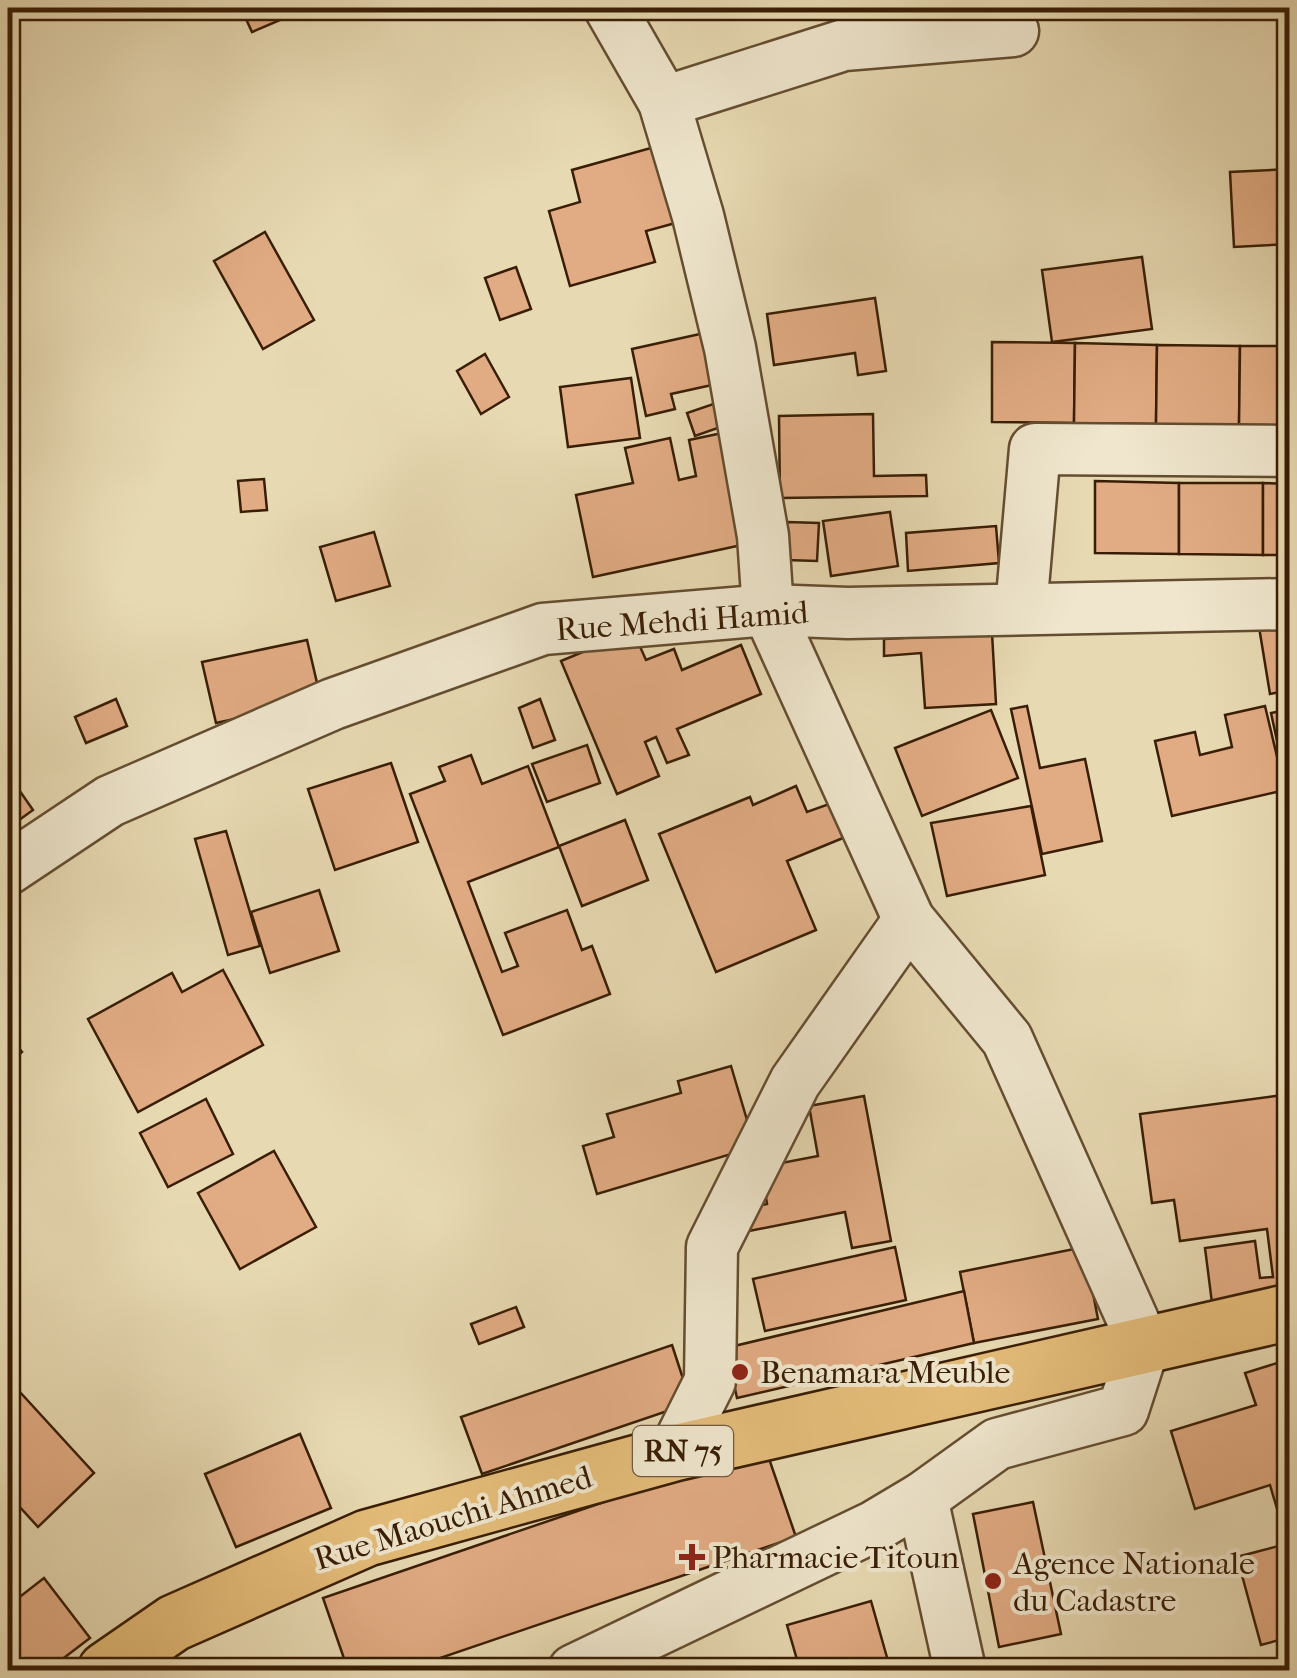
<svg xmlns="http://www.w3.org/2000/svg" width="1297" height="1678" viewBox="0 0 1297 1678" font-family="'IM FELL French Canon',serif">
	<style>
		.building { fill: #e1ab83; stroke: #391e05; stroke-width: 2.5 }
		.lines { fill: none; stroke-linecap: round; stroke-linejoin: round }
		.minor-casing { stroke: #644d30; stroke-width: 55 }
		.major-casing { stroke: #391e05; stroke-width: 60 }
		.minor { stroke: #efe6cd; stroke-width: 50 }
		.major { stroke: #e4bc79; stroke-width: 55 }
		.poi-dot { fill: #8f2418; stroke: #efe6cd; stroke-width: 4 }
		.labels { text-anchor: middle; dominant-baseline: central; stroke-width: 8; stroke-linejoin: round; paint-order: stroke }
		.shield { fill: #efe6cd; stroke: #705a41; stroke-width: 2.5 }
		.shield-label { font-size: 30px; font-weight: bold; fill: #391e05 }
		.street-label { font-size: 32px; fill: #391e05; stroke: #efe6cd }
		.poi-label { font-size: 32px; fill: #391e05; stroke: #efe6cd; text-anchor: start }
	</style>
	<rect width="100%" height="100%" fill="#e7d9b2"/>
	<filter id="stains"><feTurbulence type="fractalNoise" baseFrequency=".002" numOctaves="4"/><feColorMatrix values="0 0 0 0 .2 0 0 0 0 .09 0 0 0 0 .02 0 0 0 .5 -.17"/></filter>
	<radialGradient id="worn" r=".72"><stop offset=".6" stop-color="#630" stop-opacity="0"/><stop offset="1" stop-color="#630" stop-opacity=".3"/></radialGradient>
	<g class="building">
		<polygon points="241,8 308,8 252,32"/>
		<polygon points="658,146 679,222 646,231 655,262 570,286 549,211 580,202 572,170"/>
		<polygon points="1290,169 1290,244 1234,247 1230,172"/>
		<polygon points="265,232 314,320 263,349 214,261"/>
		<polygon points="1142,257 1152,329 1052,342 1042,270"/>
		<polygon points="516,267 531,309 500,320 485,278"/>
		<polygon points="875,298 886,371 858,375 855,353 774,365 767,314"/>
		<polygon points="709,332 721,383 671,394 675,409 646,416 632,349"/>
		<polygon points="992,342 1075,343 1074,423 992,422"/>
		<polygon points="1075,343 1157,345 1156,424 1074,423"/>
		<polygon points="1157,345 1240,346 1239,425 1156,424"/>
		<polygon points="1240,346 1290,346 1290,426 1239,425"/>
		<polygon points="485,354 509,397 481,414 457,371"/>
		<polygon points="631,378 640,438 568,447 560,387"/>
		<polygon points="725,400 732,423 695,436 687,413"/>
		<polygon points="873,414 874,476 926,475 927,496 780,498 779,416"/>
		<polygon points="727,432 751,543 593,577 576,495 633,483 625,448 670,438 679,480 696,476 689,440"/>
		<polygon points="264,479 267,510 241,512 238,481"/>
		<polygon points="1095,481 1179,483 1179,554 1095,553"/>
		<polygon points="1179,483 1263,483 1263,555 1179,554"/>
		<polygon points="1263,483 1290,484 1290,555 1263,555"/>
		<polygon points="890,512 898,566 831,576 823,521"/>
		<polygon points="787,522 819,523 817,561 786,560"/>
		<polygon points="996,526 999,563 908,571 906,533"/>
		<polygon points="374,532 390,586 336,601 320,547"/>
		<polygon points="1290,622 1290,690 1270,694 1259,627"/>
		<polygon points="633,631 646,660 674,649 682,670 741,645 761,694 677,729 689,755 667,763 656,737 645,742 659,776 617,794 561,661"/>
		<polygon points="992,633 996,704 925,708 921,653 884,656 884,639"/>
		<polygon points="307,640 321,700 216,723 202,662"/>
		<polygon points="116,699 127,726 86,743 75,717"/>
		<polygon points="540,699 555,740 533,748 519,708"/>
		<polygon points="1027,706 1040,768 1085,759 1102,841 1042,854 1011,709"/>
		<polygon points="1265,706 1285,790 1172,816 1155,741 1195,732 1200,755 1232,747 1225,715"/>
		<polygon points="1290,709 1290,801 1271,713"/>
		<polygon points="991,710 1018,778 922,816 895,748"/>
		<polygon points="587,745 600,783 547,802 532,764"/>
		<polygon points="471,755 482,784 528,766 559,847 468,882 502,972 518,966 505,933 567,910 582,950 592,946 610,994 503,1035 410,794 445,781 439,767"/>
		<polygon points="391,763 418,842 335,870 308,789"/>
		<polygon points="8,774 33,810 8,828"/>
		<polygon points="796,786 807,812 829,804 843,838 787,861 816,930 716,972 659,834 750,797 753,805"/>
		<polygon points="1031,806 1045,875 947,896 931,823"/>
		<polygon points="625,820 648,880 582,906 559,846"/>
		<polygon points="226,831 260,946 228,955 195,839"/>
		<polygon points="319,890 339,951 270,973 251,912"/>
		<polygon points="223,970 263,1045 138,1112 88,1019 172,973 182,992"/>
		<polygon points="8,1035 22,1052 8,1065"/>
		<polygon points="731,1066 755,1147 597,1194 583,1146 614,1137 607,1114 681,1093 678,1081"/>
		<polygon points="1290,1094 1290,1293 1212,1303 1205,1248 1255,1241 1260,1278 1273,1277 1267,1229 1180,1241 1174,1200 1152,1203 1140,1114"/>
		<polygon points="864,1096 891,1241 852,1248 845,1212 749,1231 745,1208 767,1204 761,1167 818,1156 809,1106"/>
		<polygon points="206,1099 233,1154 168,1187 140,1133"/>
		<polygon points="274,1151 316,1227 240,1269 198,1193"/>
		<polygon points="895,1247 906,1300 765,1331 753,1279"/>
		<polygon points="1084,1247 1098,1319 974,1343 960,1272"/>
		<polygon points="964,1291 974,1343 737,1398 726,1348"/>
		<polygon points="516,1307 524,1327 479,1344 471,1324"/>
		<polygon points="672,1345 691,1403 482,1474 461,1417"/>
		<polygon points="1290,1359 1290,1509 1278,1512 1270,1485 1195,1509 1171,1431 1256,1405 1245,1373"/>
		<polygon points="19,1391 94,1473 38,1527 8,1494 8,1402"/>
		<polygon points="300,1434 331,1508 236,1547 205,1474"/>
		<polygon points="765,1447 796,1537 405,1670 348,1670 323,1598"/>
		<polygon points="1033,1502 1061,1634 999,1647 973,1514"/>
		<polygon points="1290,1543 1290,1637 1261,1645 1237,1557"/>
		<polygon points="44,1578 90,1638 48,1670 25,1670 8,1648 8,1606"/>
		<polygon points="871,1601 890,1668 800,1670 787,1625"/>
		<polygon points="8,1653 18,1667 12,1670 8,1670"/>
	</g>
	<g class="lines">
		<defs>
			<g id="minor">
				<polyline points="610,8 664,102 698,216 730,348 763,536 768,610 909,920 1007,1039 1144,1345 1123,1410 997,1444 922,1498 960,1670"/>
				<polyline points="664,102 844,45 1013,31"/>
				<polyline points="1021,609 1035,449 1290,451"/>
				<polyline points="8,869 110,801 333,704 543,629 768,610 848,613 1290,604"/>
				<polyline points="674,1453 710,1381 712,1247 795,1082 909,920"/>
				<polyline points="574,1670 875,1526 922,1498"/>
			</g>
			<polyline id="major" points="106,1670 174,1623 367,1538 674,1453 1290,1312"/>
		</defs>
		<use href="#minor" class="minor-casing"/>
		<use href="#major" class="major-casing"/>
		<use href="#minor" class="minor"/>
		<use href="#major" class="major"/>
	</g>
	<g class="poi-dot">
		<circle cx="740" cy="1372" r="10"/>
		<path d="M687 1542h10v10h10v10h-10v10h-10v-10h-10v-10h10z"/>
		<circle cx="993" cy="1581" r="10"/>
	</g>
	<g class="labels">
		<rect class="shield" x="633" y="1426" width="100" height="50" rx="8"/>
		<g class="shield-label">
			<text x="683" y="1451">RN 75</text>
		</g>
		<g class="street-label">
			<text transform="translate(682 621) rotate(-4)">Rue Mehdi Hamid</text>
			<text transform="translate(453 1518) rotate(-17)">Rue Maouchi Ahmed</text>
		</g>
		<g class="poi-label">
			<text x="760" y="1372">Benamara Meuble</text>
			<text x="712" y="1557">Pharmacie Titoun</text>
			<text x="1013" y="1563">Agence Nationale<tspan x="1013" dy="37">du Cadastre</tspan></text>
		</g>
	</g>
	<rect width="1297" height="1678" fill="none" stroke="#e7d9b2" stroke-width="40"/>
	<rect x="10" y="10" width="1277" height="1658" fill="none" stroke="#391e05" stroke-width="5"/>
	<rect x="20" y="20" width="1257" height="1638" fill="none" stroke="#391e05" stroke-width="2.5"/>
	<rect width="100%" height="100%" filter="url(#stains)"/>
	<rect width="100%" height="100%" fill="url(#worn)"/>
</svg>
